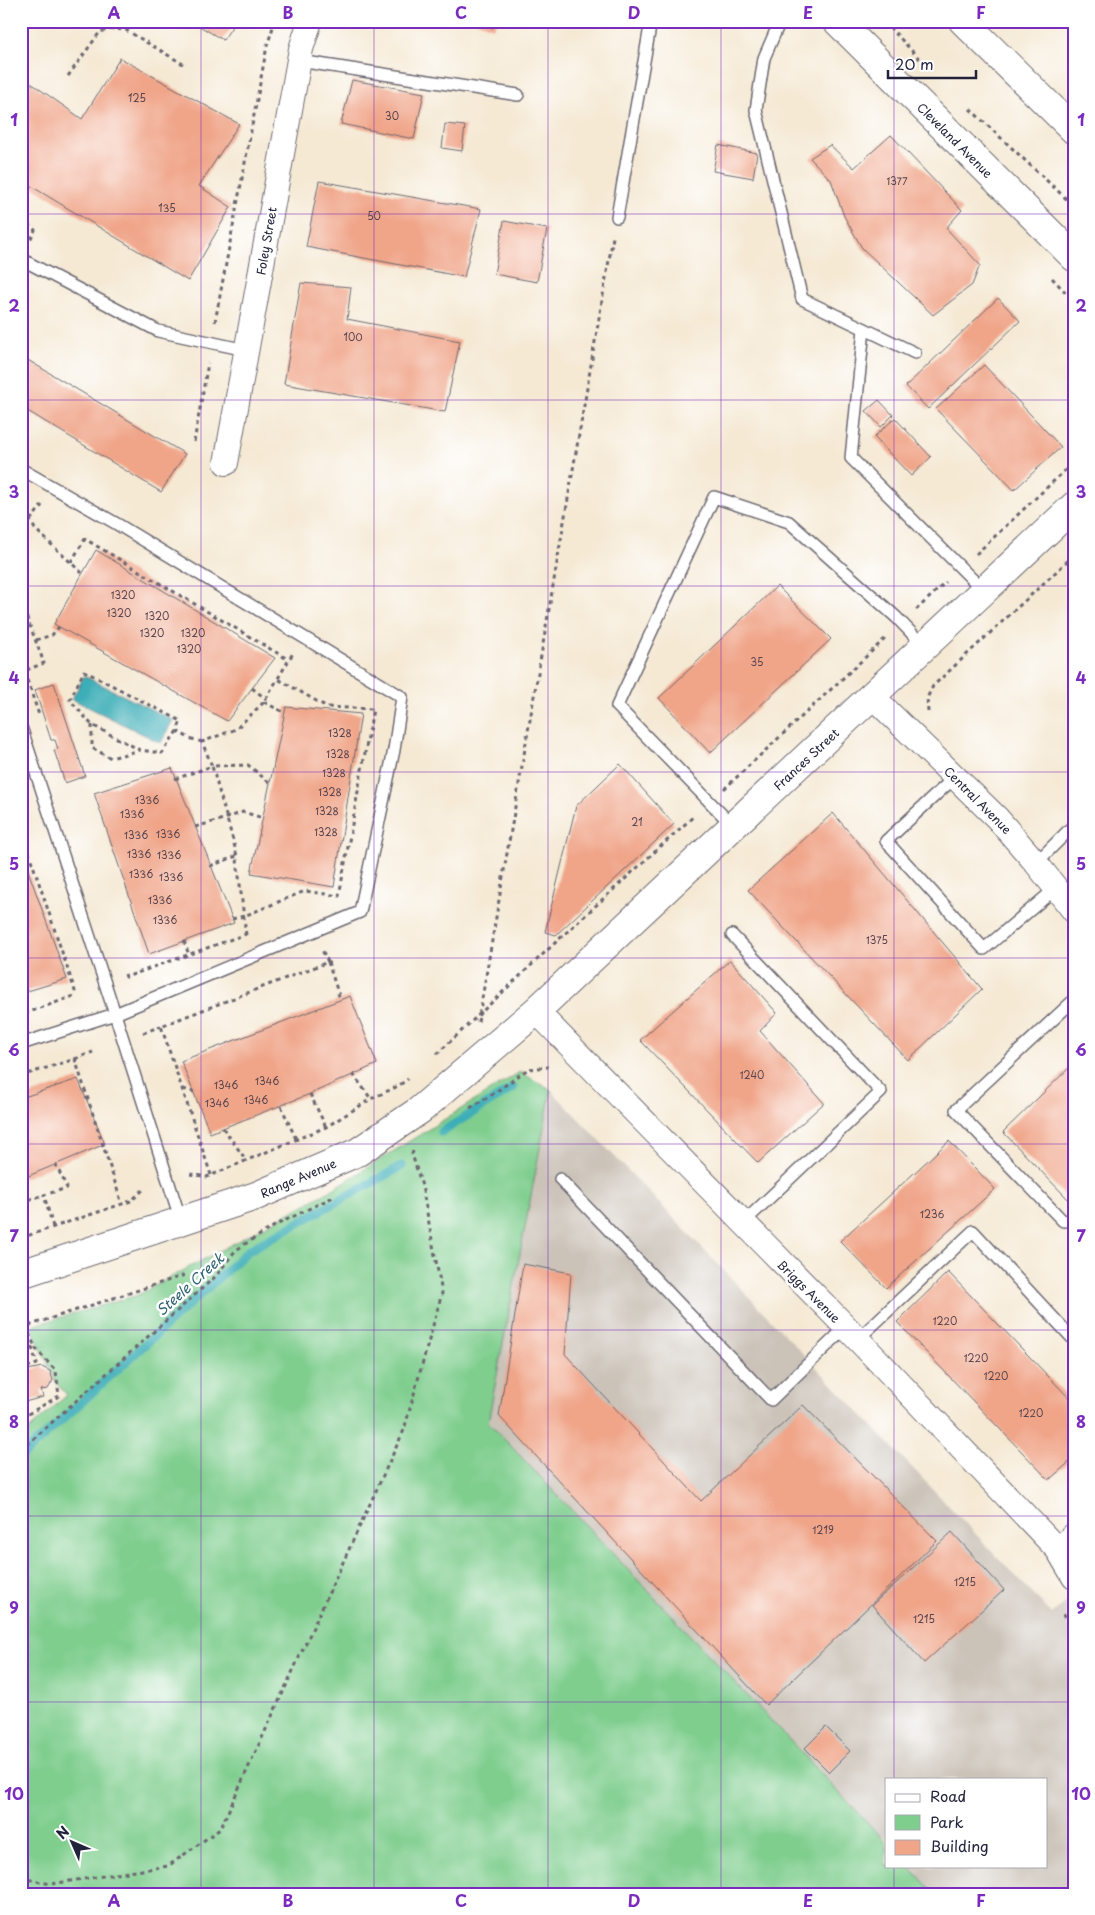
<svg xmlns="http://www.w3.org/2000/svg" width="1095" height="1915" viewBox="0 0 1095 1915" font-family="'Playpen Sans',sans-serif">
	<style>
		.industrial { fill: #cbc2b8 }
		.green { fill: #7fce8e; stroke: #507864 }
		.water { fill: #3daeb7; stroke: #306879 }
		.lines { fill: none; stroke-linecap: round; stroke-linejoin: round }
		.stream { stroke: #3daeb7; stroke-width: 9 }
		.building { fill: #f0a589 }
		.service-casing { stroke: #6c6871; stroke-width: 14 }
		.minor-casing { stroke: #6c6871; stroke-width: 26 }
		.tertiary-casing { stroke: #6c6871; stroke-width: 30 }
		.motorway-casing { stroke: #6c6871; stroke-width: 30 }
		.path { stroke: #6c6871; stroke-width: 3; stroke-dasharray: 4 4; stroke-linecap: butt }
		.service { stroke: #fff; stroke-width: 11 }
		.minor { stroke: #fff; stroke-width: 24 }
		.tertiary { stroke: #fff; stroke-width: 28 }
		.motorway { stroke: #fff; stroke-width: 28 }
		.grid { fill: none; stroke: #7b2cbf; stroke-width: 1; stroke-opacity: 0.55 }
		.labels { text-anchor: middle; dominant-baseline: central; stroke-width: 5; stroke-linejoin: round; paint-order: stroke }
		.number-label { font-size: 10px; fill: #56434e }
		.street-label { font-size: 12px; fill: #22223b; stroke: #fff }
		.water-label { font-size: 14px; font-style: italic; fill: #2e6173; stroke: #fff }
		.neatline { fill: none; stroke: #7b2cbf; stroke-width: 2 }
		.grid-label { font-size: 16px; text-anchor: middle; font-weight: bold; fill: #7b2cbf }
	</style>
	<rect width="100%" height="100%" fill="#fff"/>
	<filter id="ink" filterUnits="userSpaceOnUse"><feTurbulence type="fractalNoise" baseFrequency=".02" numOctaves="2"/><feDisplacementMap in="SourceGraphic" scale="10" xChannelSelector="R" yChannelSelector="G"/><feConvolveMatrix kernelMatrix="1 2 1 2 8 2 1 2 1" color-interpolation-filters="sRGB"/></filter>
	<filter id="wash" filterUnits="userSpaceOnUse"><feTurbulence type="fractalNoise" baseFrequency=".0096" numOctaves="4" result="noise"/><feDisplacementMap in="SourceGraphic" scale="20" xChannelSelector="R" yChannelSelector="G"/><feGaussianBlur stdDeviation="1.12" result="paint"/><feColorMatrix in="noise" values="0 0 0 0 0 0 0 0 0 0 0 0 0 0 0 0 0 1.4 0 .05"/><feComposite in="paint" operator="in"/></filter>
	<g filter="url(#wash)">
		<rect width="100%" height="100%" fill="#f5e9d4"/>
		<polygon class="industrial" points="551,1090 1052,1614 1074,1594 1074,1894 935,1894 909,1866 1046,1866 1046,1779 886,1779 886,1842 488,1422"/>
		<polygon class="green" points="520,1072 551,1090 488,1422 886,1842 886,1866 909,1866 935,1894 21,1894 21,1437 67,1395 57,1384 31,1326 138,1295 330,1191"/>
		<polygon class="water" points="84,676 173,720 161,743 72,699"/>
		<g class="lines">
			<g class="stream">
				<polyline points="441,1132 513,1088"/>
				<polyline points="21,1457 249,1250 402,1166"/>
			</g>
		</g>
		<g id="blocks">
			<g class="building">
				<polygon points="191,21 236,21 223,40"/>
				<polygon points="475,21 497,21 493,28"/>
				<polygon points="120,58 239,124 199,186 231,207 188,281 21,180 21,124 24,120 21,119 21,76 82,119"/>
				<polygon points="352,80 424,93 414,139 341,124"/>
				<polygon points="445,124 465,126 462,151 442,148"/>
				<polygon points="891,135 962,210 946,228 980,265 972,285 933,315 862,248 844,216 831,180 810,158 830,145 854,168"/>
				<polygon points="718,145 757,153 753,178 713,171"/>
				<polygon points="319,181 481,209 464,277 306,247"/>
				<polygon points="504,221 547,229 537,282 494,274"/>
				<polygon points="301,283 351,287 347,319 460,341 445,412 284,384"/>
				<polygon points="998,298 1020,321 928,409 906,386"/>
				<polygon points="21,356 185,454 161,492 21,407"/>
				<polygon points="984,365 1061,447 1014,490 936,409"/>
				<polygon points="879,400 893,415 881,427 866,411"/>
				<polygon points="895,418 931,457 911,476 874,437"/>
				<polygon points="96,550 275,658 227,721 54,624"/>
				<polygon points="777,586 831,639 710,753 659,698"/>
				<polygon points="54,683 85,776 65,783 54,750 58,749 55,740 51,740 35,690"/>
				<polygon points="286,707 361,714 334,887 251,873"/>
				<polygon points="620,764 674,824 556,935 545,932 576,806"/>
				<polygon points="172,768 234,923 149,954 94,793"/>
				<polygon points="833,813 982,989 908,1060 748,890"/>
				<polygon points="21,851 67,979 21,993"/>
				<polygon points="730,960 777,1013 760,1031 824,1103 758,1163 640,1040"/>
				<polygon points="350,996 377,1064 310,1094 210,1133 181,1061"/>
				<polygon points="1074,1063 1074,1195 1068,1199 1003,1132"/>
				<polygon points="78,1079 105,1144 21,1179 21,1098"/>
				<polygon points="949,1141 995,1189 886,1288 840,1241"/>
				<polygon points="523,1264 571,1273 565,1354 701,1501 803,1405 937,1541 766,1705 499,1416"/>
				<polygon points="948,1272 1074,1403 1074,1458 1049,1480 897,1322"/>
				<polygon points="25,1360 28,1370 42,1367 50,1371 53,1380 48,1389 41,1390 43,1397 21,1403 21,1361"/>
				<polygon points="952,1532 1004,1590 924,1663 872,1605"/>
				<polygon points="826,1727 850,1751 829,1772 805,1748"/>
			</g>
		</g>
	</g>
	<g filter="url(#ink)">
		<use href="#blocks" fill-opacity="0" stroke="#6c6871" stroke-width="1"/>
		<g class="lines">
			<defs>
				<g id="service">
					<polyline points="782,21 777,28 764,58 756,110 802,299 915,353"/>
					<polyline points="299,61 518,95"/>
					<polyline points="617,217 651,21"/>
					<polyline points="21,259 158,331 246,350"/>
					<polyline points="864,329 851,458 984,591"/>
					<polyline points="21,469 117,524 402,697 394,750 360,912 115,1014 21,1044"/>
					<polyline points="21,727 115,1014 181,1221"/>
					<polyline points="955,777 886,841 984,949 1055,889"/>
					<polyline points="733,826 617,706 714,497 789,522 896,617 925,647"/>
					<polyline points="1036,863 1074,825"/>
					<polyline points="732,935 881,1092 743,1223"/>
					<polyline points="1074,1000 956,1110 1063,1221 1074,1220"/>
					<polyline points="560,1179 771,1400 846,1327"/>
					<polyline points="857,1340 973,1231 1074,1340"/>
				</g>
				<g id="minor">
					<polyline points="226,463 301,49 310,21"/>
					<polyline points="873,697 997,818 1036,863 1074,911"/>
					<polyline points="536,1011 846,1327 1058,1550 1074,1577"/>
					<polyline points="1058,1550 1074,1535"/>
				</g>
				<g id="tertiary">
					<polyline points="837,21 1074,257"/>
					<polyline points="21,1274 256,1196 358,1152 420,1110 536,1011 1074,506"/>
				</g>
				<polyline id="motorway" points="963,21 1074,130"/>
			</defs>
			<use href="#service" class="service-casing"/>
			<use href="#minor" class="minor-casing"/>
			<use href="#tertiary" class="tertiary-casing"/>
			<use href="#motorway" class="motorway-casing"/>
			<g class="path">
				<polyline points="884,21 928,68"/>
				<polyline points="68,76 100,32 112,29 126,30 183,64"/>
				<polyline points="970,109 1074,206"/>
				<polyline points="21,219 35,230 29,242"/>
				<polyline points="1052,278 1074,301"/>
				<polyline points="215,322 267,46 275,21"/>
				<polyline points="194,442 208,363"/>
				<polyline points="21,517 30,520 35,529 82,573"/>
				<polyline points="30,520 34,516 42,505"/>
				<polyline points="21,546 26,519"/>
				<polyline points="976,554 1074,462"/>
				<polyline points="71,562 85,539 289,660"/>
				<polyline points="21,602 44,663 24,671 39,715"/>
				<polyline points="916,610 946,582"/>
				<polyline points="36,640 52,635 59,627"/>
				<polyline points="252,688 266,699"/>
				<polyline points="264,702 285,713"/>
				<polyline points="928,712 927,698 933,686 1074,555"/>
				<polyline points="92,725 92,748 111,758 140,750"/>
				<polyline points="177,731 162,753 140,750 92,725 70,700 84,671 181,721 177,731 189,738 202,742"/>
				<polyline points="175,779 212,766 202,742 236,729 264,702 293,653"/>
				<polyline points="724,789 887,637"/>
				<polyline points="195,827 227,818 243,812 263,818"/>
				<polyline points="21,829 75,991 74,996 21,1015"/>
				<polyline points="210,866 237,856"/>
				<polyline points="232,919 244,916 305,891 339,896 373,709 327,707 278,679"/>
				<polyline points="246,935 236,851 212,766 248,765 270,783"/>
				<polyline points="184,941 189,955"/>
				<polyline points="328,962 340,999"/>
				<polyline points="125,974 126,977 246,934"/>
				<polyline points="478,1022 613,237"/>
				<polyline points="143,1033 161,1026"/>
				<polyline points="437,1054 557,941 695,815"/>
				<polyline points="75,1059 93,1052"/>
				<polyline points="353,1074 371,1099"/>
				<polyline points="21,1076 75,1059 122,1204"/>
				<polyline points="183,1089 194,1092"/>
				<polyline points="310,1094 326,1127"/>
				<polyline points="281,1106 296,1139"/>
				<polyline points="470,1108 493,1094 528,1069 548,1067"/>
				<polyline points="223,1128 246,1160"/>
				<polyline points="190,1174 207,1177 326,1127 371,1099 398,1086 408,1079"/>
				<polyline points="211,1175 161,1026 328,962 322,950"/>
				<polyline points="21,1202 44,1195"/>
				<polyline points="53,1227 44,1195 67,1188 56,1165"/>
				<polyline points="21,1238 131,1201 143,1190"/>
				<polyline points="21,1328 185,1275"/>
				<polyline points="21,1347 33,1348"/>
				<polyline points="27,1367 37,1364 32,1348"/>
				<polyline points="21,1418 59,1396 56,1371 36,1349 26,1327"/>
				<polyline points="21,1450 216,1276 235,1251 245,1244 278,1224 335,1196"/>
				<polyline points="1063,1617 1074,1607"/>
				<polyline points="21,1878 51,1884 168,1866 220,1829 404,1430 442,1293 422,1186 412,1154 414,1149"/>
			</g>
			<use href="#service" class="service"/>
			<use href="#minor" class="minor"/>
			<use href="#tertiary" class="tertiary"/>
			<use href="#motorway" class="motorway"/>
		</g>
	</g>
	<path class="grid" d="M 201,21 L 201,1894M 374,21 L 374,1894M 548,21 L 548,1894M 721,21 L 721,1894M 894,21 L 894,1779M 21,214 L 1074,214M 21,400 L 1074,400M 21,586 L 1074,586M 21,772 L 1074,772M 21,958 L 1074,958M 21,1144 L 1074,1144M 21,1330 L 1074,1330M 21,1516 L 1074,1516M 21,1702 L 1074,1702M 894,1866 L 894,1894"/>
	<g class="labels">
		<g class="number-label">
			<text x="137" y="97">125</text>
			<text x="392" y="115">30</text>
			<text x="897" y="180">1377</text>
			<text x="167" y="207">135</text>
			<text x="374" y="215">50</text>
			<text x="353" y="336">100</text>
			<text x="123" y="594">1320</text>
			<text x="119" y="612">1320</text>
			<text x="157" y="615">1320</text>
			<text x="152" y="632">1320</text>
			<text x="193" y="632">1320</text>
			<text x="189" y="648">1320</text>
			<text x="757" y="661">35</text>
			<text x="340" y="732">1328</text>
			<text x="338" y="753">1328</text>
			<text x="334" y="772">1328</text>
			<text x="330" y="791">1328</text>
			<text x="147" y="799">1336</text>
			<text x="327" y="810">1328</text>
			<text x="132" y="813">1336</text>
			<text x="637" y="821">21</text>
			<text x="326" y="831">1328</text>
			<text x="168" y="833">1336</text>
			<text x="136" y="834">1336</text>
			<text x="139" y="853">1336</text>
			<text x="169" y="854">1336</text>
			<text x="141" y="873">1336</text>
			<text x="171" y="876">1336</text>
			<text x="160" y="899">1336</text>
			<text x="165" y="919">1336</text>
			<text x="877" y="939">1375</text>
			<text x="752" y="1074">1240</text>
			<text x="267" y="1080">1346</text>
			<text x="226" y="1084">1346</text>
			<text x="256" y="1099">1346</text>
			<text x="217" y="1102">1346</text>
			<text x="932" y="1213">1236</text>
			<text x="945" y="1320">1220</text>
			<text x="976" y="1357">1220</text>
			<text x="996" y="1375">1220</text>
			<text x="1031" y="1412">1220</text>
			<text x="823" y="1529">1219</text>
			<text x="965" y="1581">1215</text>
			<text x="924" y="1618">1215</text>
		</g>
		<g class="street-label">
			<text transform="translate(955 140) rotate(45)">Cleveland Avenue</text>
			<text transform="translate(266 241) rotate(-80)">Foley Street</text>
			<text transform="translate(806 759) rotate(-43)">Frances Street</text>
			<text transform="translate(978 800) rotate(45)">Central Avenue</text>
			<text transform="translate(298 1178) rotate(-23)">Range Avenue</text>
			<text transform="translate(809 1291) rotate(45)">Briggs Avenue</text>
		</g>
		<g class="water-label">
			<text transform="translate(190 1284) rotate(-42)">Steele Creek</text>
		</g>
	</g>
	<rect width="1095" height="1915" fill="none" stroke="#fff" stroke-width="55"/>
	<rect x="885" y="1778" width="162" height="90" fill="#ffffff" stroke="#a7a7b1"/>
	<rect x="895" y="1794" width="25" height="8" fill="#ffffff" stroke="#a7a7b1"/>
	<text x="930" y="1802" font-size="15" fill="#22223b">Road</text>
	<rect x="895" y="1815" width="25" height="15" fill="#7fce8e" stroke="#a7a7b1"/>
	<text x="930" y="1828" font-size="15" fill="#22223b">Park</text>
	<rect x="895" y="1840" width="25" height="15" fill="#f0a589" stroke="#a7a7b1"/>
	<text x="930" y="1852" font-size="15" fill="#22223b">Building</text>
	<g transform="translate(72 1842) rotate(315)" stroke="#ffffff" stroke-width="4" paint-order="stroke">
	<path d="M0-4L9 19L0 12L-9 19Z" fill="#22223b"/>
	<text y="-8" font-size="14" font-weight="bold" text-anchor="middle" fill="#22223b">N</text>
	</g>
	<path d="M888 70v8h88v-8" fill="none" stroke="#22223b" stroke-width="2.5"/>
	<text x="895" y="70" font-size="15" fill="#22223b" stroke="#ffffff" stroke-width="4" paint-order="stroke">20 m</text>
	<rect x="28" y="28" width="1040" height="1860" class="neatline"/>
	<g class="grid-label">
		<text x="114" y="19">A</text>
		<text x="288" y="19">B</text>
		<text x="461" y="19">C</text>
		<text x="634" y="19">D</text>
		<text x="808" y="19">E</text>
		<text x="981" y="19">F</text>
		<text x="14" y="126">1</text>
		<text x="1081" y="126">1</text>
		<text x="14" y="312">2</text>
		<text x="1081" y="312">2</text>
		<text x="14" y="498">3</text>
		<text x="1081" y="498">3</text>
		<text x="14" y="684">4</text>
		<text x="1081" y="684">4</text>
		<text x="14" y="870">5</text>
		<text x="1081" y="870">5</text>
		<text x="14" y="1056">6</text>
		<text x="1081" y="1056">6</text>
		<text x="14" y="1242">7</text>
		<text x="1081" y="1242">7</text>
		<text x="14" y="1428">8</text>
		<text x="1081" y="1428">8</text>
		<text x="14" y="1614">9</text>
		<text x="1081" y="1614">9</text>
		<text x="14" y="1800">10</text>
		<text x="1081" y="1800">10</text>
		<text x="114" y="1907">A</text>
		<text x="288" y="1907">B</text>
		<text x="461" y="1907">C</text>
		<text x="634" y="1907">D</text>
		<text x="808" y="1907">E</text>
		<text x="981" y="1907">F</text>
	</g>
</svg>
